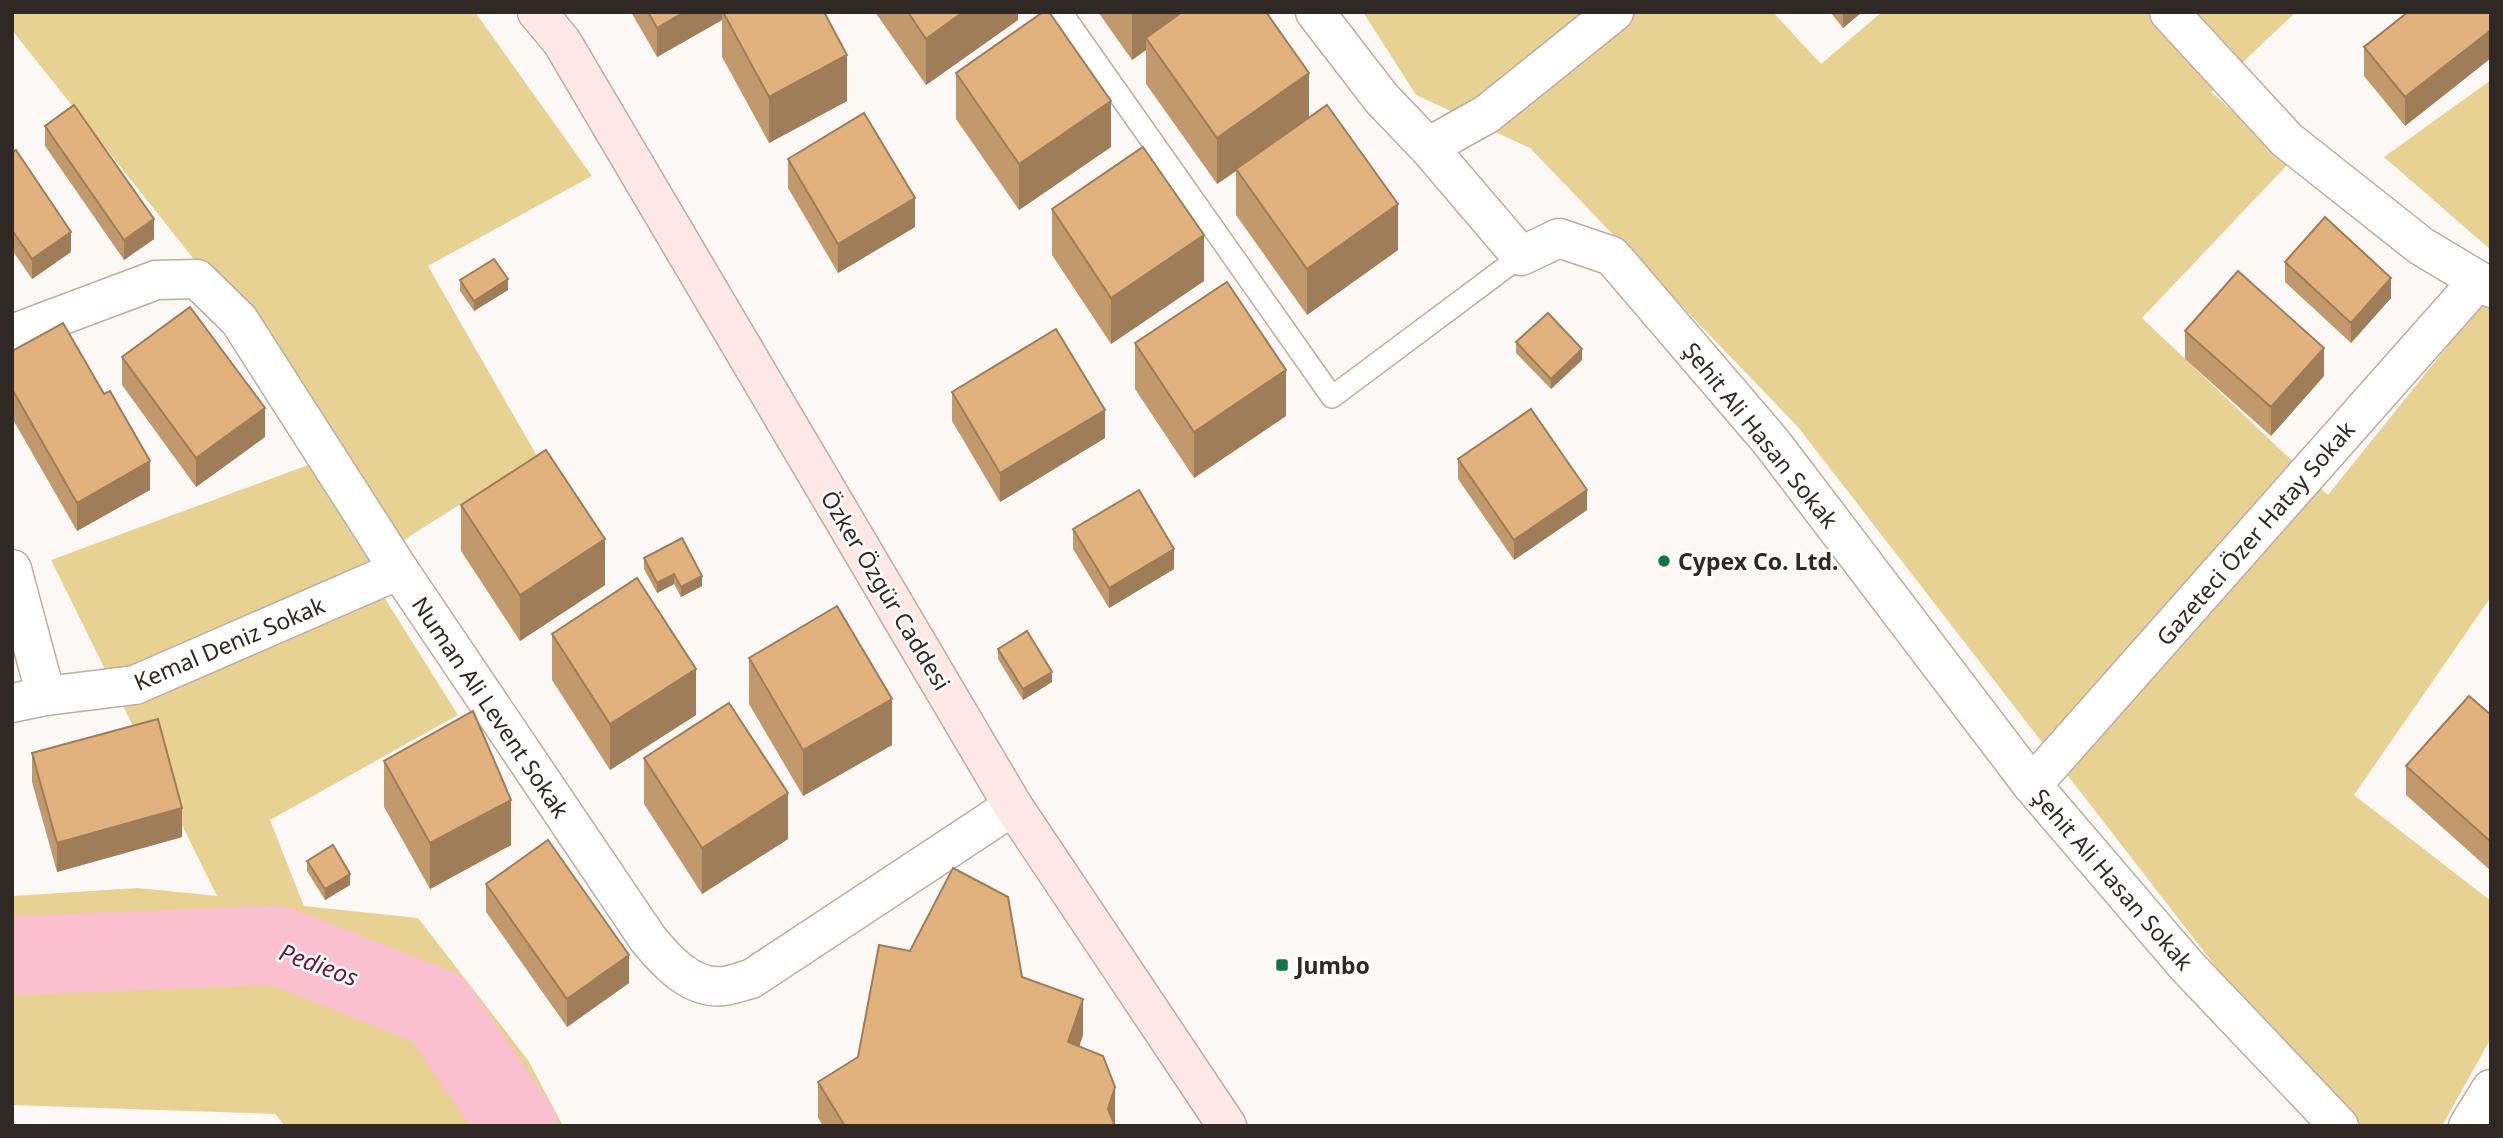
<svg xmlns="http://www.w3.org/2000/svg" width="2503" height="1138" viewBox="0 0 2503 1138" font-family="'Noto Sans',sans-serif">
  <rect width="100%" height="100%" fill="#fcf8f6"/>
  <g fill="#e7d193">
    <path d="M12,12h463l117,164 -164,90 109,190 -173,109 94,150 -188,105 34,86 114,12 110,142 35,66h-278l-10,-12 -263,-9v-209l126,-8 79,8 -166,-336 295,-109 -334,-421z"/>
    <path d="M1363,12h410l48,52 61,-52h414l-85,80 79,70 -148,156 186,177 163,-203v305l-137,198 137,106v137l-49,88h-103l-541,-699 -268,-279 -114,-53z"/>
    <path d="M2491,80v170l-107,-93z"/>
  </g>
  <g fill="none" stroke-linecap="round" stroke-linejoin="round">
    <path stroke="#fbc0cf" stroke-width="79" d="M12,956l265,-11 160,63 81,118"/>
    <g stroke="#c0aba2" stroke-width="24">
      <path id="service" d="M1061,12l271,385 189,-141"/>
    </g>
    <g stroke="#c0aba2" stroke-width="41">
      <g id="minor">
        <path d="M1315,12l67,87 46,48 93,109 38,-18 53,18 160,187 260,342 154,180 153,161"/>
        <path d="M2169,12l118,128 134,106 70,42"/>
        <path d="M1428,147l59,-33 127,-102"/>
        <path d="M12,334l144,-54 41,-1 42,41 160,250 249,369c19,23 44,51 76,47 9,-1 18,-5 27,-7l262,-173"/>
        <path d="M12,569l34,127"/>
        <path d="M12,703l34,-7 89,-11 264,-115"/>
        <path d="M2032,785l446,-504"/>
        <path d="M2468,1126l23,-37"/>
      </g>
    </g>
    <g stroke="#c0aba2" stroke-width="41">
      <path id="secondary" d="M537,12l25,30 451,764 214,320"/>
    </g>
    <use href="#service" stroke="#fff" stroke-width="21"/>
    <use href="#minor" stroke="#fff" stroke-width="38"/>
    <use href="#secondary" stroke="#fde8e6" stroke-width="38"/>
  </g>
  <g fill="#c2996c">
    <path d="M631,12h193l23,89 -78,42 -47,-86v-37l-65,37z"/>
    <path d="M875,12h143v8l-92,65z"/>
    <path d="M1098,12h168l43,105 89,133 -91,65 -71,-100v-44l-19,13 -71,-100v-34l-14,10z"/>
    <path d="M1830,12h32l-19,16z"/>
    <path d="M2491,12v46l-86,68 -41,-50v-29z"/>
    <path d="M956,73l155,74 -92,63 -63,-91z"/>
    <path d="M45,126l109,113 -30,21 -79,-114z"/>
    <path d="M12,153l59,99 -39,27 -20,-29z"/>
    <path d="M788,159l127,68 -77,46 -50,-85z"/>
    <path d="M1052,209l152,72 -93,63 -59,-89z"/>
    <path d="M2285,262l106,36 -40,45 -66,-61z"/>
    <path d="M460,280l48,10 -34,21 -14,-20z"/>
    <path d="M2185,331l139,45 -53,60 -86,-77z"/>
    <path d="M1516,342l66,18 -31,29 -35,-36z"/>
    <path d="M1135,343l151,73 -92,62 -59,-89z"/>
    <path d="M12,351l138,139 -73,41 -65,-113z"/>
    <path d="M122,357l143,80 -69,50 -74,-102z"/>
    <path d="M952,392l153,46 -105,64 -48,-81z"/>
    <path d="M1458,459l129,51 -73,50 -56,-81z"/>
    <path d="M461,505l144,80 -85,56 -59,-90z"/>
    <path d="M1073,529l101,40 -65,39 -36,-59z"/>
    <path d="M644,558l58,28 -21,11 -7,-13 -17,9 -13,-24z"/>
    <path d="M552,634l144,81 -86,55 -58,-90z"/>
    <path d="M998,649l54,33 -29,18 -25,-41z"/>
    <path d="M749,658l143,87 -89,51 -54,-92z"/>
    <path d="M2491,715v156l-85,-76v-29z"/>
    <path d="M32,753l150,84 -125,35 -25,-90z"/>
    <path d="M644,758l144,81 -86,55 -58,-90z"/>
    <path d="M384,761l127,84 -81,44 -46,-82z"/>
    <path d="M307,861l43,24 -25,15 -18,-29z"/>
    <path d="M486,884l143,99 -62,44 -81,-115z"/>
    <path d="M1022,977l61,58 -4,12 36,75v4h-292l-5,-8v-36z"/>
  </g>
  <g fill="#9e7d58">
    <path d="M684,12h38v8l-65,37v-29z"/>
    <path d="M963,12h55v8l-92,65v-46z"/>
    <path d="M1134,12h66l-54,26v12l-14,10v-46z"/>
    <path d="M1843,12h19l-19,16z"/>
    <path d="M2491,30v28l-86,68v-29z"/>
    <path d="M847,55v46l-78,42v-46z"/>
    <path d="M1309,73v46l-73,50v2l-19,13v-46z"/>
    <path d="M1111,101v46l-92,63v-46z"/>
    <path d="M915,198v29l-77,46v-29z"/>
    <path d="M1398,204v46l-91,65v-46z"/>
    <path d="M154,219v20l-30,21v-20z"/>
    <path d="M71,232v20l-39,27v-20z"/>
    <path d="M1204,235v46l-93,63v-46z"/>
    <path d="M2391,278v20l-40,45v-20z"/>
    <path d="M508,279v11l-34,21v-10z"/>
    <path d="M2324,348v28l-53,60v-29z"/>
    <path d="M1582,349v11l-31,29v-10z"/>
    <path d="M1286,370v46l-92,62v-46z"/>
    <path d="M265,408v29l-69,50v-29z"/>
    <path d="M1105,410v28l-105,64v-29z"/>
    <path d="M150,461v29l-73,41v-28z"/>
    <path d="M1587,490v20l-73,50v-20z"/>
    <path d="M605,539v46l-85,56v-46z"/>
    <path d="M1174,549v20l-65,39v-20z"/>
    <path d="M674,574v10l-17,9v-10z"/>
    <path d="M702,576v10l-21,11v-10z"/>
    <path d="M696,669v46l-86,55v-46z"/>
    <path d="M1052,672v10l-29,18v-11z"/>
    <path d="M892,699v46l-89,51v-46z"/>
    <path d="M788,793v46l-86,55v-46z"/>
    <path d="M511,800v45l-81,44v-46z"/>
    <path d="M182,808v29l-125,35v-29z"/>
    <path d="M350,874v11l-25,15v-11z"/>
    <path d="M629,955v28l-62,44v-28z"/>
    <path d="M1083,999v36l-15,43v-36z"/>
    <path d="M1115,1087v35l-1,4 -6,-17z"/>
  </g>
  <g fill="#e2b27e" stroke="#9e7d58" stroke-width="2">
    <path d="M648,12h36l-27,16z"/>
    <path d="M723,12h101l23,43 -78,42z"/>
    <path d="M908,12h55l-37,27z"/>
    <path d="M1043,12h6l62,89 -92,63 -63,-91z"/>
    <path d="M1182,12h84l43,61 -92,65 -71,-100z"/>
    <path d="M2408,12h83v18l-86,67 -41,-50z"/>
    <path d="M74,105l80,114 -30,21 -79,-114z"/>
    <path d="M1327,105l71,99 -91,65 -71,-100z"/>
    <path d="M864,113l51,85 -77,46 -50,-85z"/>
    <path d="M1143,147l61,88 -93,63 -59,-89z"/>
    <path d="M16,150l55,82 -39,27 -20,-29v-77z"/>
    <path d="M2325,217l66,61 -40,45 -66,-61z"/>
    <path d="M494,259l14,20 -34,22 -14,-21z"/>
    <path d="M2238,271l86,77 -53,59 -86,-76z"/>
    <path d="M1227,282l59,88 -92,62 -59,-89z"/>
    <path d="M190,307l75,101 -69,50 -74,-101z"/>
    <path d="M1548,313l34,36 -31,30 -35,-37z"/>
    <path d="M63,323l41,71 6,-3 40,70 -73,42 -65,-114v-38z"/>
    <path d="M1056,329l49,81 -105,63 -48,-81z"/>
    <path d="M1531,409l56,81 -73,50 -56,-81z"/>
    <path d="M546,450l59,89 -85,56 -59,-90z"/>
    <path d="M1139,490l35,59 -65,39 -36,-59z"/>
    <path d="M682,538l20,38 -21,11 -7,-13 -17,9 -13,-25z"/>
    <path d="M637,578l59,91 -86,55 -58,-90z"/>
    <path d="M837,606l55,93 -89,51 -54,-92z"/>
    <path d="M1027,631l25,41 -29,17 -25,-40z"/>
    <path d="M2469,696l22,19v127l-85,-76z"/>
    <path d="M729,703l59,90 -86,55 -58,-90z"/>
    <path d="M473,711l38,89 -81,43 -46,-82z"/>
    <path d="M158,719l24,89 -125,35 -25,-90z"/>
    <path d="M548,840l81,115 -62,44 -81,-115z"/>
    <path d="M333,845l17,29 -25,15 -18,-28z"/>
    <path d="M953,868l55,29 14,80 61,22 -15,43 35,14 12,31 -7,22 7,17h-270l-27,-44 40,-25 21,-112 31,6z"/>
  </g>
  <g fill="#157247" stroke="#fff" stroke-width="2.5">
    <circle cx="1664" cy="561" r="7"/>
    <rect x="1275" y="958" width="14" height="14" rx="3.5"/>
  </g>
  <g text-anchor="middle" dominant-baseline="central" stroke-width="5" stroke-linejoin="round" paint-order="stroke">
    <g font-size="23" fill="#2f2824" stroke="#fff">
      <text transform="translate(1761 435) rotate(51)">Şehit Ali Hasan Sokak</text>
      <text transform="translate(2255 533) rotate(-49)">Gazeteci Özer Hatay Sokak</text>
      <text transform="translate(886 590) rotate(59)">Özker Özgür Caddesi</text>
      <text transform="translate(229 643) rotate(-23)">Kemal Deniz Sokak</text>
      <text transform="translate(491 707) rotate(56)">Numan Ali Levent Sokak</text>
      <text transform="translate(2113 879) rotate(49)">Şehit Ali Hasan Sokak</text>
    </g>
    <g font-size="23" font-weight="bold" fill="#2f2824" stroke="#fff" text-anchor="start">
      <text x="1678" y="561">Cypex Co. Ltd.</text>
      <text x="1296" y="965">Jumbo</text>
    </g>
    <g font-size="24" font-style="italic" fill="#691737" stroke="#fff">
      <text transform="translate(319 964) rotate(20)">Pedieos</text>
    </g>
  </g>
  <rect width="2503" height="1138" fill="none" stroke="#2f2824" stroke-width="28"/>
</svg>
